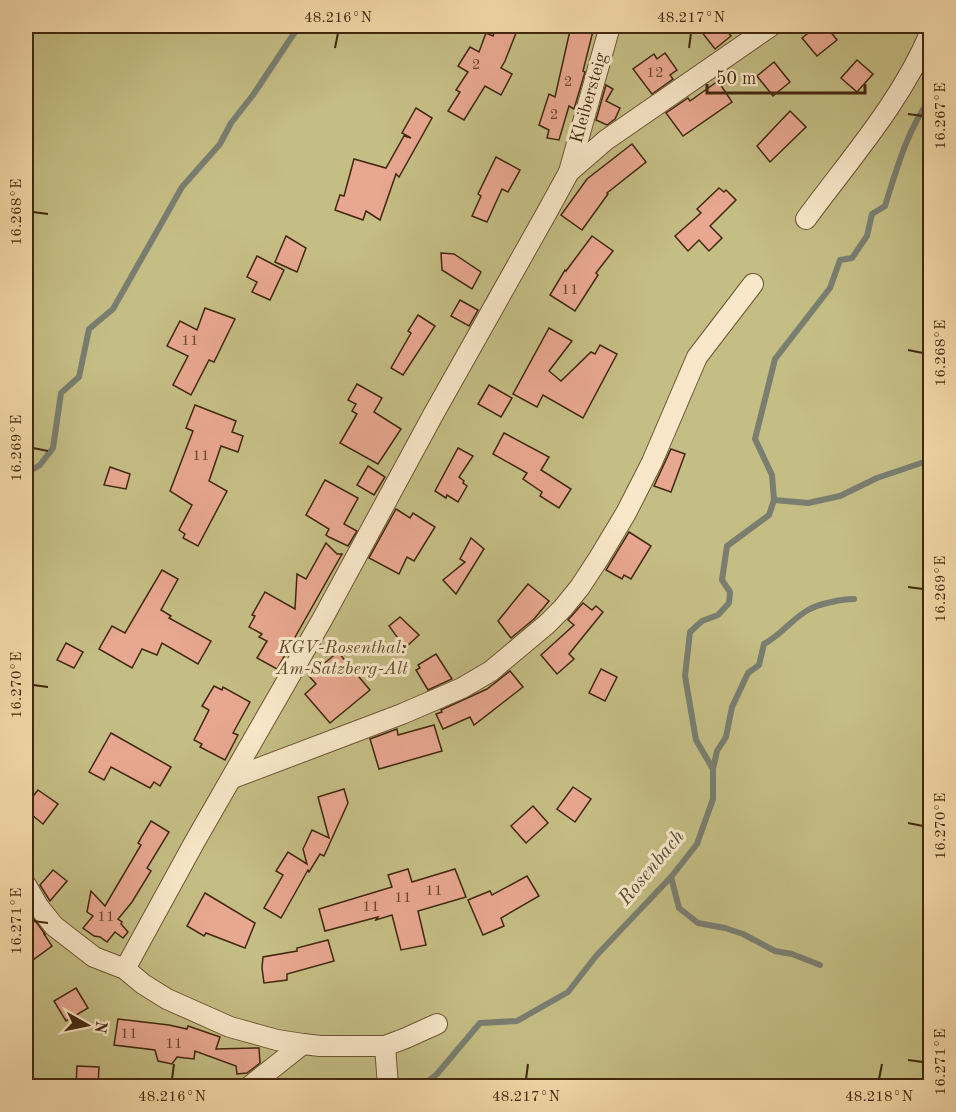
<svg xmlns="http://www.w3.org/2000/svg" width="956" height="1112" viewBox="0 0 956 1112" font-family="'Old Standard TT',serif">
  <rect width="100%" height="100%" fill="#f5daaa"/>
  <filter id="stains"><feTurbulence type="fractalNoise" baseFrequency=".00333" numOctaves="4"/><feColorMatrix values="0 0 0 0 .2 0 0 0 0 .09 0 0 0 0 .02 0 0 0 .5 -.17"/></filter>
  <radialGradient id="worn" r=".72"><stop offset=".6" stop-color="#630" stop-opacity="0"/><stop offset="1" stop-color="#630" stop-opacity=".3"/></radialGradient>
  <rect fill="#c4bd84" stroke="#827248" stroke-width="1.5" x="26" y="26" width="904" height="1060"/>
  <g fill="none" stroke-linecap="round" stroke-linejoin="round">
    <g stroke="#797e70" stroke-width="6">
      <path d="M26,473l14,-8 13,-17 8,-55 18,-16 10,-48 24,-20 69,-122 38,-43 11,-21 22,-28 46,-69"/>
      <path d="M774,500l34,3 32,-7 37,-18 53,-18"/>
      <path d="M713,769l4,-18 9,-14 6,-30 16,-34 11,-8 5,-21c17,-9 28,-25 44,-34 10,-6 34,-11 46,-11"/>
      <path d="M671,877l8,31 19,15 27,5 18,6 32,17 17,3 28,11"/>
      <path d="M422,1086l15,-12 43,-51 37,-2 51,-29 28,-36 75,-79 26,-33 16,-45v-30l-17,-29 -11,-64 5,-44 12,-11 16,-6 11,-12 1,-11 -8,-12 5,-34 42,-31 5,-15 -2,-25 -17,-36 20,-80 55,-71 10,-28 12,-2 15,-22 5,-22 13,-8c12,-38 22,-75 45,-107"/>
    </g>
  </g>
  <g fill="#e8a790" stroke="#41270d" stroke-width="1.5">
    <path d="M497,26l19,7 -11,28 -4,7 11,6 -11,21 -16,-9 -21,34 -16,-9 12,-19 -4,-2 12,-18 -10,-6 12,-19 9,5 7,-19 7,3z"/>
    <path d="M571,26h9l13,5 -10,40 2,1 -11,37 -5,-3 -10,34 -12,-2 2,-8 -10,-5 10,-31 6,3z"/>
    <path d="M697,26h26l8,10 -16,13z"/>
    <path d="M817,26h9l11,14 -20,16 -15,-18z"/>
    <path d="M665,53l12,17 -7,5 3,4 -21,15 -19,-25 21,-15 3,5z"/>
    <path d="M857,60l16,14 -16,18 -16,-14z"/>
    <path d="M774,62l16,20 -17,14 -16,-20z"/>
    <path d="M718,81l14,21 -49,34 -17,-23 22,-15 2,3z"/>
    <path d="M606,85l7,4 -7,12 14,7 -5,11 -8,6 -11,-5z"/>
    <path d="M416,108l16,10 -33,59 -3,-3 -16,46 -14,-9 -3,9 -28,-10 5,-15 4,1 10,-37 32,9 18,-32 7,2 -9,-5z"/>
    <path d="M790,111l16,16 -36,35 -13,-16z"/>
    <path d="M632,144l14,18 -39,31 1,1 -26,36 -21,-15 26,-36z"/>
    <path d="M496,157l24,13 -12,22 -6,-3 -15,33 -15,-6 9,-20 -3,-2z"/>
    <path d="M719,188l5,4 2,-2 10,10 -26,26 12,12 -13,13 -10,-11 -11,11 -13,-15 26,-23 -4,-4z"/>
    <path d="M286,236l20,12 -9,24 -22,-10z"/>
    <path d="M592,236l21,15 -17,22 2,2 -23,36 -25,-16 15,-25 1,1z"/>
    <path d="M441,253l13,1 27,18 -9,17 -30,-19z"/>
    <path d="M257,256l27,14 -14,30 -18,-8 5,-10 -10,-5z"/>
    <path d="M460,300l18,10 -9,16 -18,-10z"/>
    <path d="M205,308l30,11 -21,43 -5,-2 -18,35 -18,-10 15,-29 -21,-10 13,-25 17,9z"/>
    <path d="M418,315l17,11 -32,49 -12,-7 20,-35 -3,-2z"/>
    <path d="M549,328l23,13 -23,30 12,10 30,-29 4,2 5,-9 17,9 -34,64 -40,-23 -6,12 -24,-13z"/>
    <path d="M357,384l25,14 -8,14 27,17 -23,35 -38,-21 17,-29 -5,-3 4,-7 -8,-4z"/>
    <path d="M489,385l23,13 -11,19 -23,-13z"/>
    <path d="M195,405l41,16 -4,11 11,4 -5,16 -17,-6 -12,35 18,10 -29,55 -15,-8 2,-4 -6,-4 13,-25 -22,-14 23,-60 -7,-3z"/>
    <path d="M504,433l45,24 -8,13 30,19 -12,19 -19,-12 2,-4 -19,-13 4,-6 -34,-19z"/>
    <path d="M458,448l15,8 -14,21 5,4 -1,2 4,3 -9,16 -11,-7 -1,3 -11,-7z"/>
    <path d="M671,449l14,5 -14,38 -17,-6z"/>
    <path d="M368,466l17,11 -11,18 -17,-10z"/>
    <path d="M110,467l20,7 -4,15 -22,-4z"/>
    <path d="M325,480l33,18 -14,26 13,7 -9,15 -19,-9 -3,-2 3,-6 -23,-14z"/>
    <path d="M396,509l14,9 3,-5 22,14 -21,34 -7,-4 -8,17 -30,-16z"/>
    <path d="M629,532l22,14 -20,33 -7,-4 -2,4 -16,-9z"/>
    <path d="M471,538l13,11 -28,45 -13,-14 22,-18 -5,-3z"/>
    <path d="M326,543l11,11h5l-65,115 -20,-11 10,-17 -8,-4 3,-3 -13,-7 6,-11 -3,-1 13,-23 30,17 2,-35 9,5z"/>
    <path d="M162,570l16,9 -17,31 10,6 -2,2 42,23 -13,23 -36,-21 -5,12 -15,-6 -10,19 -33,-19 13,-23 13,7z"/>
    <path d="M528,584l21,17 -15,18 -23,19 -13,-17z"/>
    <path d="M583,603l9,7 4,-4 7,6 -34,42 5,5 -17,15 -16,-19 33,-30 -6,-5z"/>
    <path d="M400,617l19,18 -14,13 -16,-22z"/>
    <path d="M66,643l17,9 -9,16 -17,-8z"/>
    <path d="M338,652l32,38 -40,33 -25,-29 11,-10 -7,-8z"/>
    <path d="M436,654l16,25 -24,11 -12,-20 4,-2 -2,-3z"/>
    <path d="M601,669l16,8 -12,24 -16,-8z"/>
    <path d="M510,671l13,16 -49,38 -4,-8 -27,12 -7,-15 6,-2 -1,-2 46,-21z"/>
    <path d="M214,686l8,4 1,-3 27,15 -17,31 5,2 -13,25 -25,-13 2,-3 -8,-4 15,-30 -7,-4z"/>
    <path d="M434,725l8,26 -63,18 -9,-30 27,-10 1,6z"/>
    <path d="M111,733l60,34 -11,19 -6,-4 -4,6 -39,-21 -7,13 -15,-8z"/>
    <path d="M573,787l18,12 -16,23 -18,-13z"/>
    <path d="M344,789l4,14 -24,53 -4,-2 -11,18 -1,-2 -27,48 -17,-10 19,-33 -7,-4 12,-19 19,12 -4,-15 9,-19 17,8 -11,-41z"/>
    <path d="M38,790l20,14 -15,20 -17,-14v-5z"/>
    <path d="M533,806l15,17 -22,20 -15,-17z"/>
    <path d="M151,821l18,11 -22,36 4,3 -19,31 -14,17 4,3 -1,2 7,8 -5,6 -8,-6 -8,10 -7,-5 -6,-1 -11,-8 10,-12 -6,-4 4,-21 14,15 36,-61 -3,-2z"/>
    <path d="M408,869l4,13 43,-13 11,28 -48,14 8,34 -25,5 -9,-35 -16,5 2,-3 -53,14 -6,-22 73,-22 -4,-12z"/>
    <path d="M53,870l14,11 -17,20 -10,-16z"/>
    <path d="M527,876l12,20 -38,22 3,8 -21,9 -15,-35 22,-9 2,4z"/>
    <path d="M205,893l50,30 -10,25 -39,-15 -2,3 -17,-10z"/>
    <path d="M26,908l19,26h-1l8,12 -26,19z"/>
    <path d="M328,940l6,21 -47,13v6l-23,3 -2,-15 1,-11 34,-6v-3z"/>
    <path d="M76,988l12,20 -22,13 -12,-20z"/>
    <path d="M118,1019l51,6 18,4 1,-3 32,11 -4,12 43,-1 1,15 -13,10 -10,1 -1,-8 -41,-15 -1,8 -17,-2 -5,7 -14,-3 -3,-11 -41,-5z"/>
    <path d="M77,1066l22,1 -1,19h-22z"/>
  </g>
  <g fill="none" stroke-linecap="round" stroke-linejoin="round">
    <g stroke="#6e5434" stroke-width="22">
      <g id="minor">
        <path d="M569,172l41,-146"/>
        <path d="M806,219c44,-60 95,-117 124,-186"/>
        <path d="M233,778l169,-64 60,-26 29,-17 56,-47 16,-16 17,-21 19,-29 27,-45 26,-51 45,-105 56,-73"/>
        <path d="M26,885l12,21 16,20 40,31 31,12 18,15 24,15 63,28 47,13 26,4 17,2h65l21,-8 31,-14"/>
        <path d="M125,969l69,-126 129,-225 110,-203 113,-201 23,-42 37,-32 165,-114"/>
        <path d="M385,1046l3,40"/>
        <path d="M250,1086l53,-42"/>
      </g>
    </g>
    <use href="#minor" stroke="#f8e7c8" stroke-width="20"/>
  </g>
  <path fill="none" stroke="#41270d" stroke-width="2" d="M335,48l3,-15M689,48l2,-15M908,114l15,2M33,212l15,2M908,350l15,3M33,448l15,3M908,587l15,2M33,685l15,2M908,823l15,3M33,921l15,2M908,1060l15,2M172,1079l2,-15M526,1079l2,-15M879,1079l3,-15"/>
  <g text-anchor="middle" dominant-baseline="central" stroke-width="6" stroke-linejoin="round" paint-order="stroke">
    <g font-size="15" fill="#6b472e">
      <text x="476" y="65">2</text>
      <text x="655" y="73">12</text>
      <text x="568" y="82">2</text>
      <text x="554" y="115">2</text>
      <text x="570" y="290">11</text>
      <text x="190" y="341">11</text>
      <text x="201" y="456">11</text>
      <text x="434" y="891">11</text>
      <text x="403" y="898">11</text>
      <text x="371" y="907">11</text>
      <text x="106" y="917">11</text>
      <text x="129" y="1034">11</text>
      <text x="174" y="1044">11</text>
    </g>
    <g font-size="18" fill="#41270d" stroke="#f8e7c8">
      <text transform="translate(589 98) rotate(-74)">Kleibersteig</text>
    </g>
    <g font-size="18" font-style="italic" fill="#624c2b" stroke="#f8e7c8">
      <text x="342" y="648">KGV-Rosenthal:<tspan x="342" dy="21">Am-Satzberg-Alt</tspan></text>
    </g>
    <g font-size="20" font-style="italic" fill="#584b36" stroke="#f8e7c8">
      <text transform="translate(652 868) rotate(-50)">Rosenbach</text>
    </g>
  </g>
  <rect width="956" height="1112" fill="none" stroke="#f5daaa" stroke-width="66"/>
  <g transform="translate(87 1025) rotate(99)" stroke="#f8e7c8" stroke-width="4.5" paint-order="stroke">
  <path d="M0-4.5L10 22L0 15L-10 22Z" fill="#41270d"/>
  <text y="-9" font-size="16" font-weight="bold" text-anchor="middle" fill="#41270d">N</text>
  </g>
  <path d="M707 84v9h158v-9" fill="none" stroke="#41270d" stroke-width="3"/>
  <text x="716" y="84" font-size="18" fill="#41270d" stroke="#f8e7c8" stroke-width="4.5" paint-order="stroke">50 m</text>
  <rect x="33" y="33" width="890" height="1046" fill="none" stroke="#41270d" stroke-width="2"/>
  <g font-size="15" text-anchor="middle" fill="#41270d">
    <text x="338" y="22">48.216°N</text>
    <text x="691" y="22">48.217°N</text>
    <text transform="translate(940 116) rotate(-90)" y="5">16.267°E</text>
    <text transform="translate(16 212) rotate(-90)" y="5">16.268°E</text>
    <text transform="translate(940 353) rotate(-90)" y="5">16.268°E</text>
    <text transform="translate(16 448) rotate(-90)" y="5">16.269°E</text>
    <text transform="translate(940 589) rotate(-90)" y="5">16.269°E</text>
    <text transform="translate(16 685) rotate(-90)" y="5">16.270°E</text>
    <text transform="translate(940 826) rotate(-90)" y="5">16.270°E</text>
    <text transform="translate(16 921) rotate(-90)" y="5">16.271°E</text>
    <text transform="translate(940 1062) rotate(-90)" y="5">16.271°E</text>
    <text x="172" y="1101">48.216°N</text>
    <text x="526" y="1101">48.217°N</text>
    <text x="879" y="1101">48.218°N</text>
  </g>
  <rect width="100%" height="100%" filter="url(#stains)"/>
  <rect width="100%" height="100%" fill="url(#worn)"/>
</svg>
